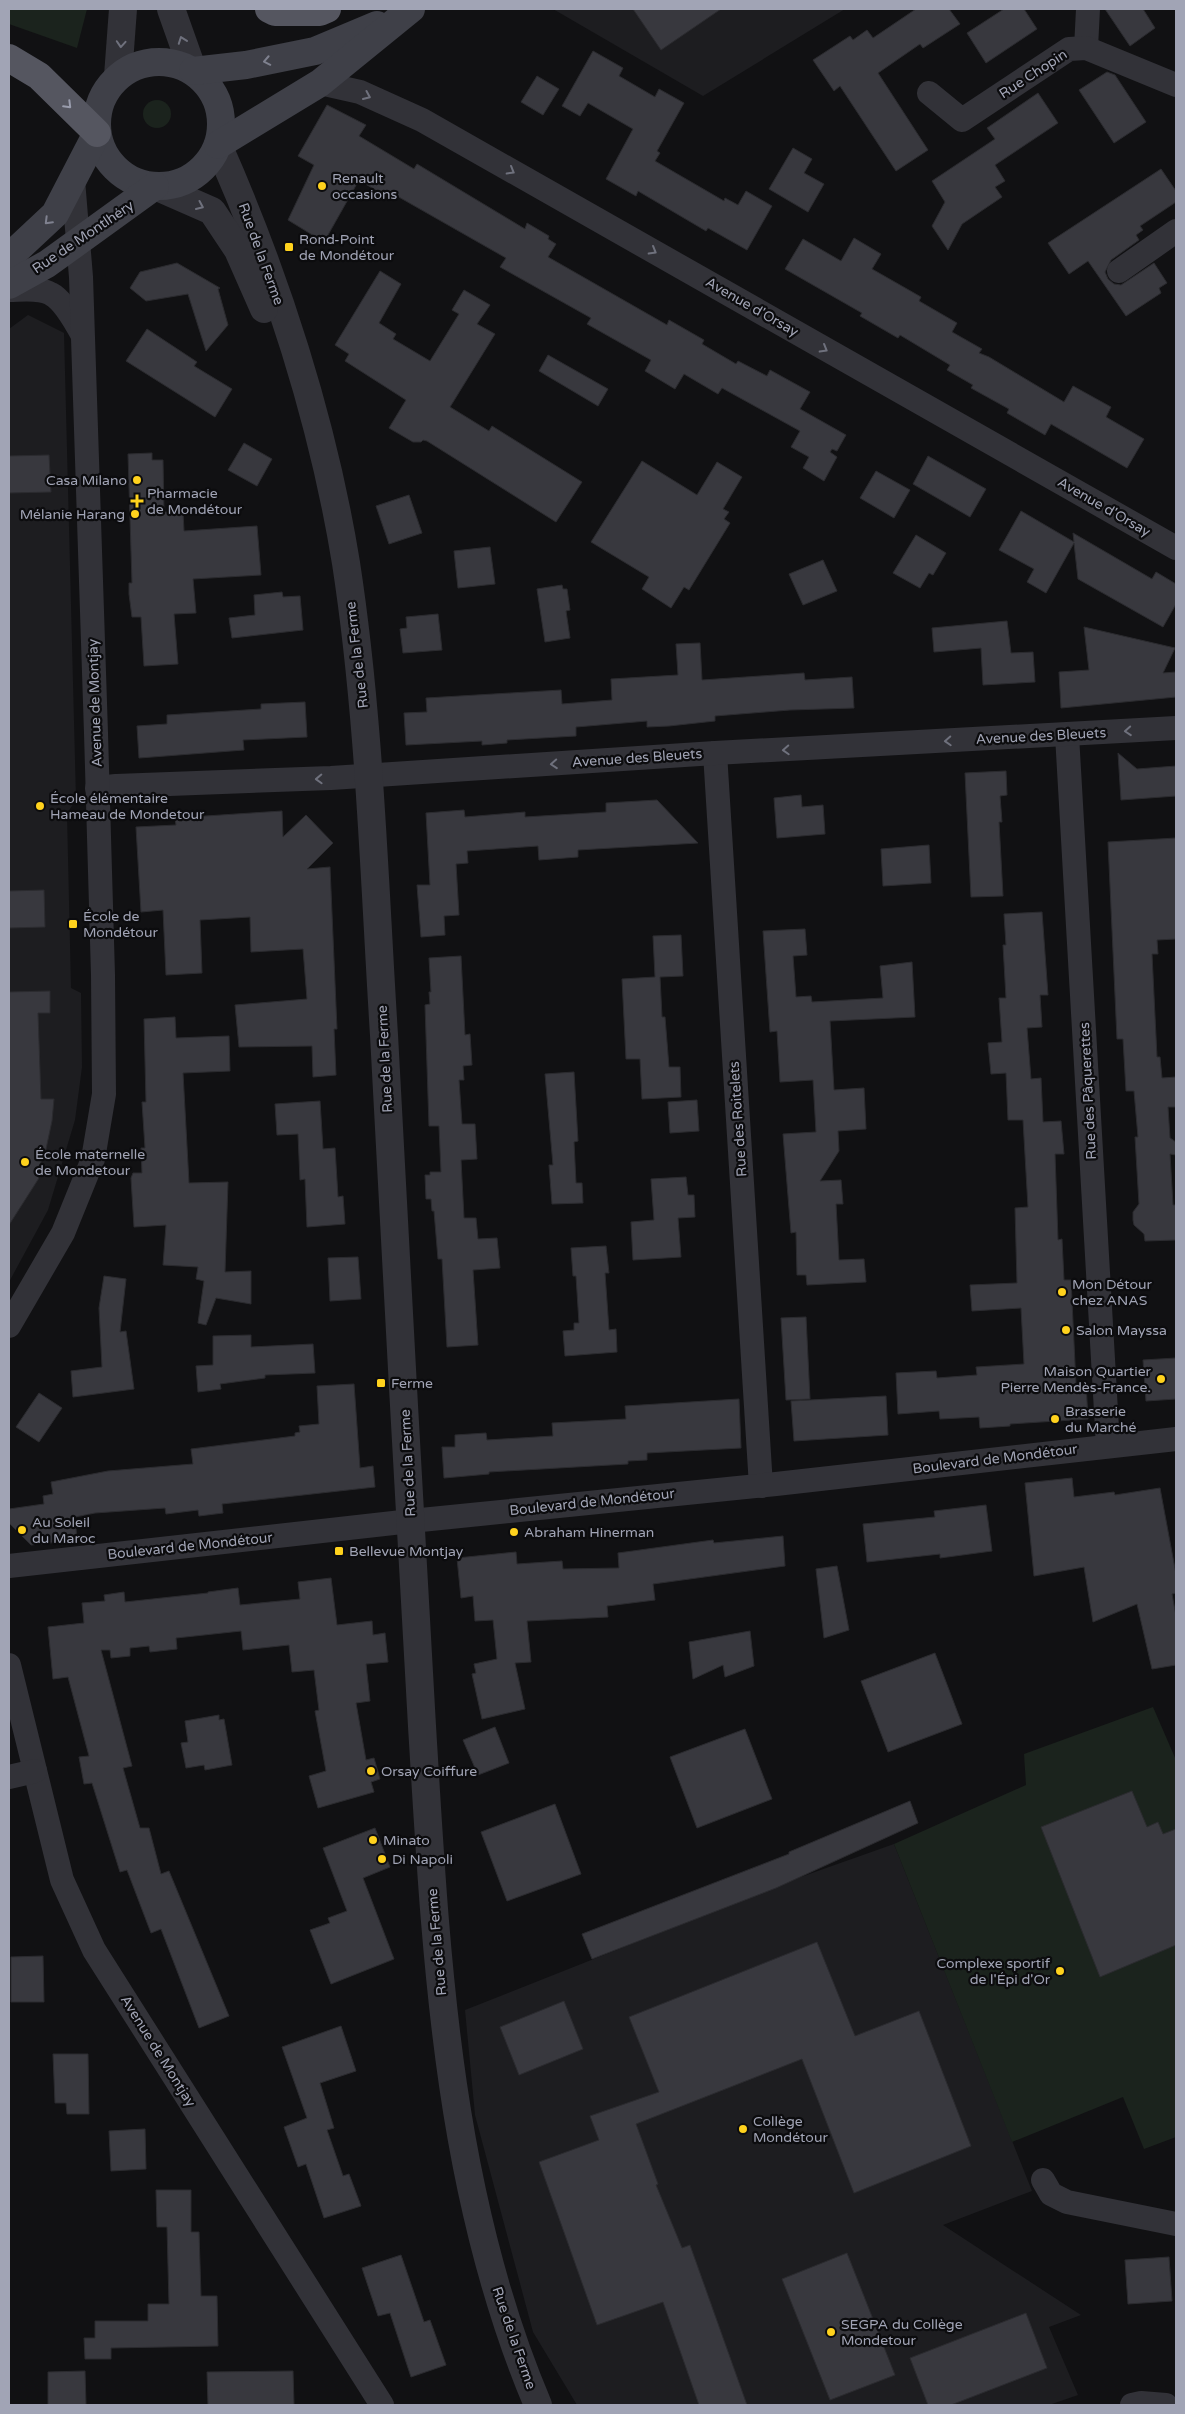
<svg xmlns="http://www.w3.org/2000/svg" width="1185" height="2414" viewBox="0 0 1185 2414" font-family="'Varela Round',sans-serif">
  <rect width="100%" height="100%" fill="#111113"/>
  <g fill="#1d1d20">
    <path d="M553,9h292l-142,87z"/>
    <path d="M28,315l36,18 12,466 -9,15 4,174 10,5 1,74 -7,53 -27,90 -39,72v-953z"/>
    <path d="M894,1844l138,347 -89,34 138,90 -32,12 29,68 -29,10h-472l-44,-73 -58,-217 -10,-105 333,-132z"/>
  </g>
  <g fill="#1b231d">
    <path d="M9,9h78l-10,39 -68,-24z"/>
    <circle cx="157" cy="114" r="14"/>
    <path d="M1153,1707l23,53v377l-32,12 -21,-52 -111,45 -118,-298 132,-59 -2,-31z"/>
  </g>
  <g fill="#38383e" stroke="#2b2b2f">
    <path d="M633,9h88l-60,41z"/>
    <path d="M916,9h33l11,15 -37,24 -3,-4 -42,29 50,77 -32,21 -56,-85 -6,5 -21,-31 37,-24 3,4 14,-10 6,8z"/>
    <path d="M1004,9h20l13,20 -51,34 -19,-30z"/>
    <path d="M1105,9h38l12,19 -25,18z"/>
    <path d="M593,51l30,17 -4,8 36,21 4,-8 25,14 -27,48 3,2 -5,8 69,40 1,-3 13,7 8,-14 26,15 -25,44 -39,-22 -2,3 -68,-40 -2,5 -30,-17 27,-50 -45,-26 -8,13 -18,-10z"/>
    <path d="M1107,72l8,3 31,47 -32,21 -35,-53z"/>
    <path d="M537,76l22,13 -16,26 -22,-13z"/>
    <path d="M1038,93l20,30 -63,42 10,16 -10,6 7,10 -40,27 -14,26 -16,-24 13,-24 -13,-21 63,-42 -8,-11z"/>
    <path d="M327,105l39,20 -7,11 55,33 3,-5 108,65 2,-6 22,13 -1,3 8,5 -8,13 119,68 2,-5 35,20 -2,4 34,20 2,-3 29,15 3,-6 40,22 -10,17 46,26 -9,16 -5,-2 -2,3 7,5 -13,24 -21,-13 6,-11 -18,-10 9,-16 -78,-43 -4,6 -34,-20 -9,15 -30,-18 6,-11 -64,-36 4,-6 -91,-51 6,-9 -116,-66 -3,5 -28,-17 -35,62 -36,-22 26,-55 -16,-9z"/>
    <path d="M793,148l19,11 -8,14 20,11 -16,28 -39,-23z"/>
    <path d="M1161,169l15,22v11l-36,24 3,4 -7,5 3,5 -28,20 -6,12 3,7 6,5 7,1 33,-22 13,20 -8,5 2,5 -35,23 -38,-55 -19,13 -21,-31z"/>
    <path d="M854,238l27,16 -9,15 49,28 -2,4 38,22 -5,9 30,17 -3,4 10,4 75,45 9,-16 38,21 -5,10 38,22 -17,29 -76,-44 -6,11 -38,-22 2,-4 -38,-21 2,-3 -26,-15 3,-5 -50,-30 -2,3 -38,-22 2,-3 -77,-44 18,-30 38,22z"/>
    <path d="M177,263l43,25 -2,1 10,36 -22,26 -18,-57 -42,7 -16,-13 10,-16z"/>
    <path d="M380,271l21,13 -22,39 17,11 -3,5 37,22 29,-47 -7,-4 12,-20 26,15 -13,19 18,10 -45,73 39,24 3,-5 90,56 -26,40 -129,-81 -4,-1 -2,2h-8l-24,-14 17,-28 -61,-39 4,-7 -14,-9z"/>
    <path d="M147,329l50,33 -3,4 38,23 -17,28 -89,-56z"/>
    <path d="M548,355l60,34 -10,17 -59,-35z"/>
    <path d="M244,443l28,16 -15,27 -29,-16z"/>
    <path d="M152,453v7h11l1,52h19l1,19 73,-5 4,49 -68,4 3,34 -22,1 4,50 -34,2 -3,-49h-9l-3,-23v-11h3l-4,-129z"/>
    <path d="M49,455l2,37 -42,1v-37z"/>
    <path d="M928,456l58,33 -16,28 -57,-33z"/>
    <path d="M642,461l55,34 20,-33 25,15 -19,32 6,3 -5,7 6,4 -41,67 -5,-3 -13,21 -29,-19 7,-12 -58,-35z"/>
    <path d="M876,471l34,19 -16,28 -34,-20z"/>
    <path d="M409,495l13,38 -33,11 -13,-38z"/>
    <path d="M1021,511l53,31 -1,-9 79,46 4,-7 20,12v20l-13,23 -85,-48 -4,-36 -28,50 -19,-11 7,-13 -35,-19z"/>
    <path d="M916,535l30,18 -13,22 -4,-2 -9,15 -27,-15z"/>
    <path d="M490,547l5,37 -37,4 -4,-37z"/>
    <path d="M823,560l14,31 -34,14 -14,-31z"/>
    <path d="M562,585l1,4h4l3,21 -4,1 4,27 -25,4 -8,-53z"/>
    <path d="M282,592l1,5 17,-1 3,34 -71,8 -3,-20 26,-3 -1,-20z"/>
    <path d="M438,614l4,36 -39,3 -3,-24 7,-1 -1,-11z"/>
    <path d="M1007,621l4,32 22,-1 2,30 -52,3 -2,-37 -47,4 -2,-24z"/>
    <path d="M1084,627l91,21 -12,25 13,-1v25l-115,11 -2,-36 30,-2z"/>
    <path d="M700,643l2,37 102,-7 1,7 47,-3 2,31 -64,2 -75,6v5l-46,5 -22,1v-6l-71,6v9l-69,4v3l-25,2v-4l-76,4 -2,-32 23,-1 -1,-14 135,-8 1,14 50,-4 -1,-21 67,-4 -2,-31z"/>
    <path d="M305,702l2,35 -64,3 1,10 -105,8 -2,-32 30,-2v-9l94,-6v-5z"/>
    <path d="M1118,753l19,16 39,-3v30l-55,4z"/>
    <path d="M1006,771l1,24 -7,1 2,26h-3l4,74 -32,1 -6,-124z"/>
    <path d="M801,795l1,12 21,-2 2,29 -48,4 -3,-40z"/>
    <path d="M657,800l41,43 -120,7v7l-39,3 -1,-14 -71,5 1,12 -12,1 3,51 -15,1 1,19 -24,2 -4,-52h13l-4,-72 38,-3 1,7 60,-5v5l81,-5v-9z"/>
    <path d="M282,811l1,26 23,-22 27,28 -26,26 23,-2 7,162h-3l2,46 -23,2 -1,-31 -73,1 -4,-42 72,-6 -4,-50 -52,3 -1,-35 -50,3 2,53 -36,2 -3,-65 -22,2 -5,-85 40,-2 -1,-7z"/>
    <path d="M1176,838v101l-19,1 1,14h-6l5,103h3l2,21 14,-1v30h-8l2,31 6,4v13l-6,-1 3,51h3v35l-31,1 -1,-7 -10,-9 -1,-5v-8l6,-8 -4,-67h3l-4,-46h-8l-3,-52h-6l-9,-197z"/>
    <path d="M929,845l2,38 -48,3 -2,-37z"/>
    <path d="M44,890l1,37 -36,1v-37z"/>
    <path d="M1042,912l6,83h-8l2,32 -15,1 4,51 10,-1 2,44 18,-1 3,33h-9l3,86 4,-1 2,41h7l5,105 10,-1 2,35 -78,5v2l-30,2 -1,-11 -39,2 -1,-8 -41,3 -2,-41 40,-2 1,7 40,-3 -1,-8 48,-3 -3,-56 -49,3 -2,-26 47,-2 -2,-75 13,-1 -5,-87h-15l-2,-47 -15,1 -3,-31 14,-1 -3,-44h7l-3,-53h3l-2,-31z"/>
    <path d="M805,929l2,26 -14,1 3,41 15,-1 1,6 71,-4 -3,-32 32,-4 3,55 -85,4 4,69 30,-2 2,41 -28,2 1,20 -19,30 21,-1 2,24h-7l3,56 25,-1 2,23 -59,3 -1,-10h-9l-1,-43 -5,1 -8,-99 33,-2 -3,-52 -33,2 -3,-51 -7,1 -7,-101z"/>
    <path d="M681,935l2,41 -23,1 2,40h3l4,50h11l1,30 -39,2 -2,-40h-14l-4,-80 33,-2 -2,-41z"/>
    <path d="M461,956l4,79 5,-1 2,31 -9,1 1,14h-5l3,44h13l2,35 -16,1 3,58h12l2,21 19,-1 3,30 -27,2 5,75 -31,2 -5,-88h-4l-4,-48h-2l-1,-12h-5l-1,-24h5v-3h11l-2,-46h-10l-4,-121 5,-1 -1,-12h2l-2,-34z"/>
    <path d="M50,991v22h-12l3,86h13l-2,22 -6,28 -10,26 3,3 -30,47v-233z"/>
    <path d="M175,1017l1,21 53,-2 1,35 -47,2 6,110 39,-1 -3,90 26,-1v33l-35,-6 -10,27 -8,-2 6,-42 -8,-2 2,-12 -35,-2 3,-40 -32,2 -3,-49 2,-5h9l-1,-25h4l-3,-46h4l-2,-83z"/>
    <path d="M574,1072l4,69 -4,1 2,41h6l1,20 -31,1 -3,-39h4l-8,-91z"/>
    <path d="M697,1100l2,31 -29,2 -2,-31z"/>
    <path d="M320,1101l3,48 12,-1 3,49 5,-1 2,28 -38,3 -2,-48 -5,1 -2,-46 -21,1 -2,-31z"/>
    <path d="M686,1177l2,18h6l1,22 -17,1 3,39 -48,3 -2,-38 23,-2 -3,-41z"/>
    <path d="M606,1246l3,27h-4l4,57 7,-1 1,23 -52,4 -2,-25 11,-1v-7h5l-3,-47h-3l-2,-28z"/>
    <path d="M358,1257l3,42 -31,2 -2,-43z"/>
    <path d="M104,1276l22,3 -6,53 6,-1 8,58 -61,8 -2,-26 31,-4 -3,-59z"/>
    <path d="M806,1317l4,82 -24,1 -5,-82z"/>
    <path d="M251,1335v12l62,-3 2,29 -50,2v3l-45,6 1,5 -23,3 -2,-26 17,-1v-29z"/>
    <path d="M1176,1358v41l-30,2 -3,-41z"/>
    <path d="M354,1384l6,84 13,-2 2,21 -153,17 1,9 -24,3 -1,-6 -32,4 -1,-6 -70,5 -20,4 2,23 -46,5 -22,-22v-14l35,-5 -1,-8 10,-2 -2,-12 57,-11 85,-7 -2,-15 104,-13v-3l5,-1 -1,-6 20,-2 -2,-38z"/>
    <path d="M39,1393l23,15 -23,34 -23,-15z"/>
    <path d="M886,1396l2,39 -94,6 -3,-40z"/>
    <path d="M739,1399l2,49 -94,5v7l-19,1v3l-139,8v2l-45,4 -2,-31h13v-12l31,-2 1,7 66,-4 -1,-13 74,-4 -1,-13z"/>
    <path d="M1072,1478l2,19 40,-5 1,3 45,-7 16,86v19l-4,1 4,22v49l-24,4 -15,-65 -44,18 -9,-55 -50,9 -9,-93z"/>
    <path d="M986,1505l6,46 -52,7v-4l-73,8 -4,-38 72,-7 -1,-6z"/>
    <path d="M783,1536l2,30 -132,18 2,16 -48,6 1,11 -81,4 4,41 -16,1 10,46 -43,10 -10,-45 4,-1 -2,-9 23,-5 -4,-39 -18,1 -2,-25 -12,2 -4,-40 59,-6 1,12 45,-3 1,8 56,-1 -1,-15 95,-13 1,3z"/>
    <path d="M837,1566l12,64 -25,8 -8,-69z"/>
    <path d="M331,1578l6,47 35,-4 1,14 12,-2 3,29 -22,2 4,37 -14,2 10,57 8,-2 6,21 -9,3 3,10 -56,16 -9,-32 17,-5 -11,-60 4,-1 -5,-40 -22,2 -3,-27 -46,5 -2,-19 -65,7 1,11 -27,3 -1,-6 -19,2v8l-19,2 -1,-8h-9l31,116 -9,2 17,60h9l12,46 8,-3 60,145 -30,12 -38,-99 -10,4 -24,-63 -7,2 -28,-89 -8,1 -5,-27 10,-1 -21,-79 -15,2 -5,-52 36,-4 -2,-20 23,-2 -1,-6 20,-3 1,10 83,-9v-1l30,-4 2,17 60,-6 -2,-17z"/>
    <path d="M750,1631l4,35 -29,11 -2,-12 -30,14 -4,-37z"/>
    <path d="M935,1653l27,71 -74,28 -27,-71z"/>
    <path d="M219,1715v5l5,-1 8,46 -27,5 -1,-5 -18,3 -5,-25 7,-1 -3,-21z"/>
    <path d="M495,1727l14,36 -31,12 -15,-35z"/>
    <path d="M745,1729l27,70 -75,29 -27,-71z"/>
    <path d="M1132,1791l15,36 11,-5 5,12 13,-5v116l-76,32 -59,-150z"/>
    <path d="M910,1801l8,22 -142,65 -184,71 -10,-25 207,-80v-2z"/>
    <path d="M555,1804l26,70 -74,27 -26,-69z"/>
    <path d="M375,1828l15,39 -27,11 31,81 -63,25 -21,-54 20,-7 -2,-5 19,-7 -24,-63z"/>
    <path d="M817,1942l38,94 64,-25 52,135 -117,47 -52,-134 -166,65 22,60 -2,1 26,63 8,-3 57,160h-48l-36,-103 -66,23 -58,-163 60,-22 -9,-24 69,-24 -30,-75z"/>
    <path d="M43,1956l1,46h-33v-45z"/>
    <path d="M564,2001l19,48 -64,26 -19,-48z"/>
    <path d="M341,2026l15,45 -36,12 14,45 -7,2 16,46 6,-2 12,32 -37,12 -18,-54 -8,3 -14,-40 23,-9 -25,-71z"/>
    <path d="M53,2054h35l1,60h-22l-1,-11h-11z"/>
    <path d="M145,2129l1,40 -35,2 -2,-40z"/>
    <path d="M156,2190h35v42h8l2,64h16l1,50 -107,2v11h-26l-1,-21h11v-17h53v-17h21l-2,-77h-10z"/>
    <path d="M847,2253l48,122 -65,25 -48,-121z"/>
    <path d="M401,2255l23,67 6,-2 16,45 -35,12 -21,-64 -12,3 -16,-48z"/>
    <path d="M1169,2257l3,44 -44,3 -3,-44z"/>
    <path d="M1026,2313l21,55 -96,37h-23l-18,-47z"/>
    <path d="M85,2371l1,34h-38v-33z"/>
    <path d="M293,2371l1,34h-86l-1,-33z"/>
  </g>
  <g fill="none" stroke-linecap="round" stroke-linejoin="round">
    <g stroke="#323238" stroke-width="24">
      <path d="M1086,48l2,-39"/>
      <path d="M320,83l40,9 62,28 754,428"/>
      <path d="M929,93l33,27 107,-71 17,-1 90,37"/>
      <path d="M1119,271l57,-40"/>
      <path d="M9,290c12,0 31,-3 42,4 12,6 25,29 31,40"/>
      <path d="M1067,735l41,711"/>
      <path d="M715,753l46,733"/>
      <path d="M97,788l19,-2 215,-8 384,-25 461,-25"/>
      <path d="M9,1326l54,-93 30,-74 11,-65 -1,-119 -7,-242 -15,-456 -8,-97"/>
      <path d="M9,1566l402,-45 365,-37 400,-45"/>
      <path d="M9,1665l53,215 32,70 288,455"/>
      <path d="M9,1777l26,-6"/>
      <path d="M1043,2180l8,14 16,8 109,22"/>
      <path d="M1132,2405l9,-2 25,2"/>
    </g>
    <g stroke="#323238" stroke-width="28">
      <path d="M171,9l22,62"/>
      <path d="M118,76l5,-67"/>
      <path d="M218,145c58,131 105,276 128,418 24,156 28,315 38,472 13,230 24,461 38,691 14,230 25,465 116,679"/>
      <path d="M155,186l57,25 26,39 26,59"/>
    </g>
    <g stroke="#3f4048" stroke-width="28">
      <circle cx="159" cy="124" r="62"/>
      <path d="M193,71l53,-6 69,-14 62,-26"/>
      <path d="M218,145l102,-62 91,-74"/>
      <path d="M9,257l46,-43 42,-81"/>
      <path d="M9,285l38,-21 108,-78"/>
    </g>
    <g stroke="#555660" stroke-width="28">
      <path d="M269,9l6,3h45l7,-3"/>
      <path d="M9,58l30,18 58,57"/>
    </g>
  </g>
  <defs><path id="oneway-chevron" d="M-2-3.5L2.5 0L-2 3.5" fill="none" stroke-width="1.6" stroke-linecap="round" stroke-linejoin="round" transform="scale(1.25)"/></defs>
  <g stroke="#6f717d">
    <use href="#oneway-chevron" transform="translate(182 40) rotate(-110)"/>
    <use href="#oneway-chevron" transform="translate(121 44) rotate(94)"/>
    <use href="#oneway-chevron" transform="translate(367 96) rotate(24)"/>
    <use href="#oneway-chevron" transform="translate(511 171) rotate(30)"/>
    <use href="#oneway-chevron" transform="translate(200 206) rotate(24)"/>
    <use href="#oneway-chevron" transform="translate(653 251) rotate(30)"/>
    <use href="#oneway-chevron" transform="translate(824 349) rotate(30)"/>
    <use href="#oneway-chevron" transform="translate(1128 731) rotate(176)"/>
    <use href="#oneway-chevron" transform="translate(948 741) rotate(177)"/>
    <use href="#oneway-chevron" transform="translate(786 750) rotate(177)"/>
    <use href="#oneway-chevron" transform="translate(554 764) rotate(176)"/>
    <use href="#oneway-chevron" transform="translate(319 779) rotate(178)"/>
  </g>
  <g stroke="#7f818f">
    <use href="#oneway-chevron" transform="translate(267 61) rotate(169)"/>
    <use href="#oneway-chevron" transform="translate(48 221) rotate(135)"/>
  </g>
  <use stroke="#999cac" href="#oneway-chevron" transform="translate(68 105) rotate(45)"/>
  <g fill="#ffd21d" stroke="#0c0c0e" stroke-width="2">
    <circle cx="322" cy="186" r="5"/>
    <rect x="284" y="242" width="10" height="10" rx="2.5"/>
    <circle cx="137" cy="480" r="5"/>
    <path d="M134.5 493.5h5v5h5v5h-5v5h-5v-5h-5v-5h5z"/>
    <circle cx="135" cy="514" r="5"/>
    <circle cx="40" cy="806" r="5"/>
    <rect x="68" y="919" width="10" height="10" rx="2.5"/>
    <circle cx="25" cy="1162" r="5"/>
    <circle cx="1062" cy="1292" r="5"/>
    <circle cx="1066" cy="1330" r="5"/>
    <circle cx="1161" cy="1379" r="5"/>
    <rect x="376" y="1378" width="10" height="10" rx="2.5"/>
    <circle cx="1055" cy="1419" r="5"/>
    <circle cx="22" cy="1530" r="5"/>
    <circle cx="514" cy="1532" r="5"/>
    <rect x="334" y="1546" width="10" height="10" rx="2.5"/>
    <circle cx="371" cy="1771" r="5"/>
    <circle cx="373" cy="1840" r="5"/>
    <circle cx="382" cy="1859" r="5"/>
    <circle cx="1060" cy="1971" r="5"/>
    <circle cx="743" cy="2129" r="5"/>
    <circle cx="831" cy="2332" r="5"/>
  </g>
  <g text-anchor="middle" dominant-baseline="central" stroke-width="4.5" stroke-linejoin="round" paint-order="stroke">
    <g font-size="14" fill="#a1a4b5" stroke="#0c0c0e">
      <text transform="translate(1033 74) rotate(-33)">Rue Chopin</text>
      <text transform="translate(83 237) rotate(-34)">Rue de Montlhéry</text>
      <text transform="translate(261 254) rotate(70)">Rue de la Ferme</text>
      <text transform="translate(752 307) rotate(30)">Avenue d'Orsay</text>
      <text transform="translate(1104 507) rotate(30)">Avenue d'Orsay</text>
      <text transform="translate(357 655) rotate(-97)">Rue de la Ferme</text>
      <text transform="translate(95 703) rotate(-92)">Avenue de Montjay</text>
      <text transform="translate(1041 736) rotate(-3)">Avenue des Bleuets</text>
      <text transform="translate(637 758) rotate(-4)">Avenue des Bleuets</text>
      <text transform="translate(385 1059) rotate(-93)">Rue de la Ferme</text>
      <text transform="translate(1088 1091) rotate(-93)">Rue des Pâquerettes</text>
      <text transform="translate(738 1119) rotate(-94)">Rue des Roitelets</text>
      <text transform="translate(995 1459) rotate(-7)">Boulevard de Mondétour</text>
      <text transform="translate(408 1463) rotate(-93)">Rue de la Ferme</text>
      <text transform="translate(592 1502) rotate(-6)">Boulevard de Mondétour</text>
      <text transform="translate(190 1546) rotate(-6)">Boulevard de Mondétour</text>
      <text transform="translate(437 1942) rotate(-95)">Rue de la Ferme</text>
      <text transform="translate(158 2051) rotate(58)">Avenue de Montjay</text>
      <text transform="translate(514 2338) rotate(71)">Rue de la Ferme</text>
    </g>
    <g font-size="14" fill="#a1a4b5" stroke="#0c0c0e" text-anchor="start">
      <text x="332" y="178">Renault<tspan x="332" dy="16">occasions</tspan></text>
      <text x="299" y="239">Rond-Point<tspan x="299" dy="16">de Mondétour</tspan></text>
      <text x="127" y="480" text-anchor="end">Casa Milano</text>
      <text x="147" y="493">Pharmacie<tspan x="147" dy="16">de Mondétour</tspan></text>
      <text x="125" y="514" text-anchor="end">Mélanie Harang</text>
      <text x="50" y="798">École élémentaire<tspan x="50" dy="16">Hameau de Mondetour</tspan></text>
      <text x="83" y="916">École de<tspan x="83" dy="16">Mondétour</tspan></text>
      <text x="35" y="1154">École maternelle<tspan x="35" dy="16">de Mondetour</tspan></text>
      <text x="1072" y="1284">Mon Détour<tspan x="1072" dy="16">chez ANAS</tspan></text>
      <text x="1076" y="1330">Salon Mayssa</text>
      <text x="1151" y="1371" text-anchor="end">Maison Quartier<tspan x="1151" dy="16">Pierre Mendès-France.</tspan></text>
      <text x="391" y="1383">Ferme</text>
      <text x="1065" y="1411">Brasserie<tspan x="1065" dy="16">du Marché</tspan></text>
      <text x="32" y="1522">Au Soleil<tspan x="32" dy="16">du Maroc</tspan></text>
      <text x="524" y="1532">Abraham Hinerman</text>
      <text x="349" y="1551">Bellevue Montjay</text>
      <text x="381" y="1771">Orsay Coiffure</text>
      <text x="383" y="1840">Minato</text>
      <text x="392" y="1859">Di Napoli</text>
      <text x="1050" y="1963" text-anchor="end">Complexe sportif<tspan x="1050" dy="16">de l'Épi d'Or</tspan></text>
      <text x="753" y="2121">Collège<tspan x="753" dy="16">Mondétour</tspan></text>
      <text x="841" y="2324">SEGPA du Collège<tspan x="841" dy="16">Mondetour</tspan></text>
    </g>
  </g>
  <rect width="1185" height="2414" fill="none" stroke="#a1a4b5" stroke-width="20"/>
</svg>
